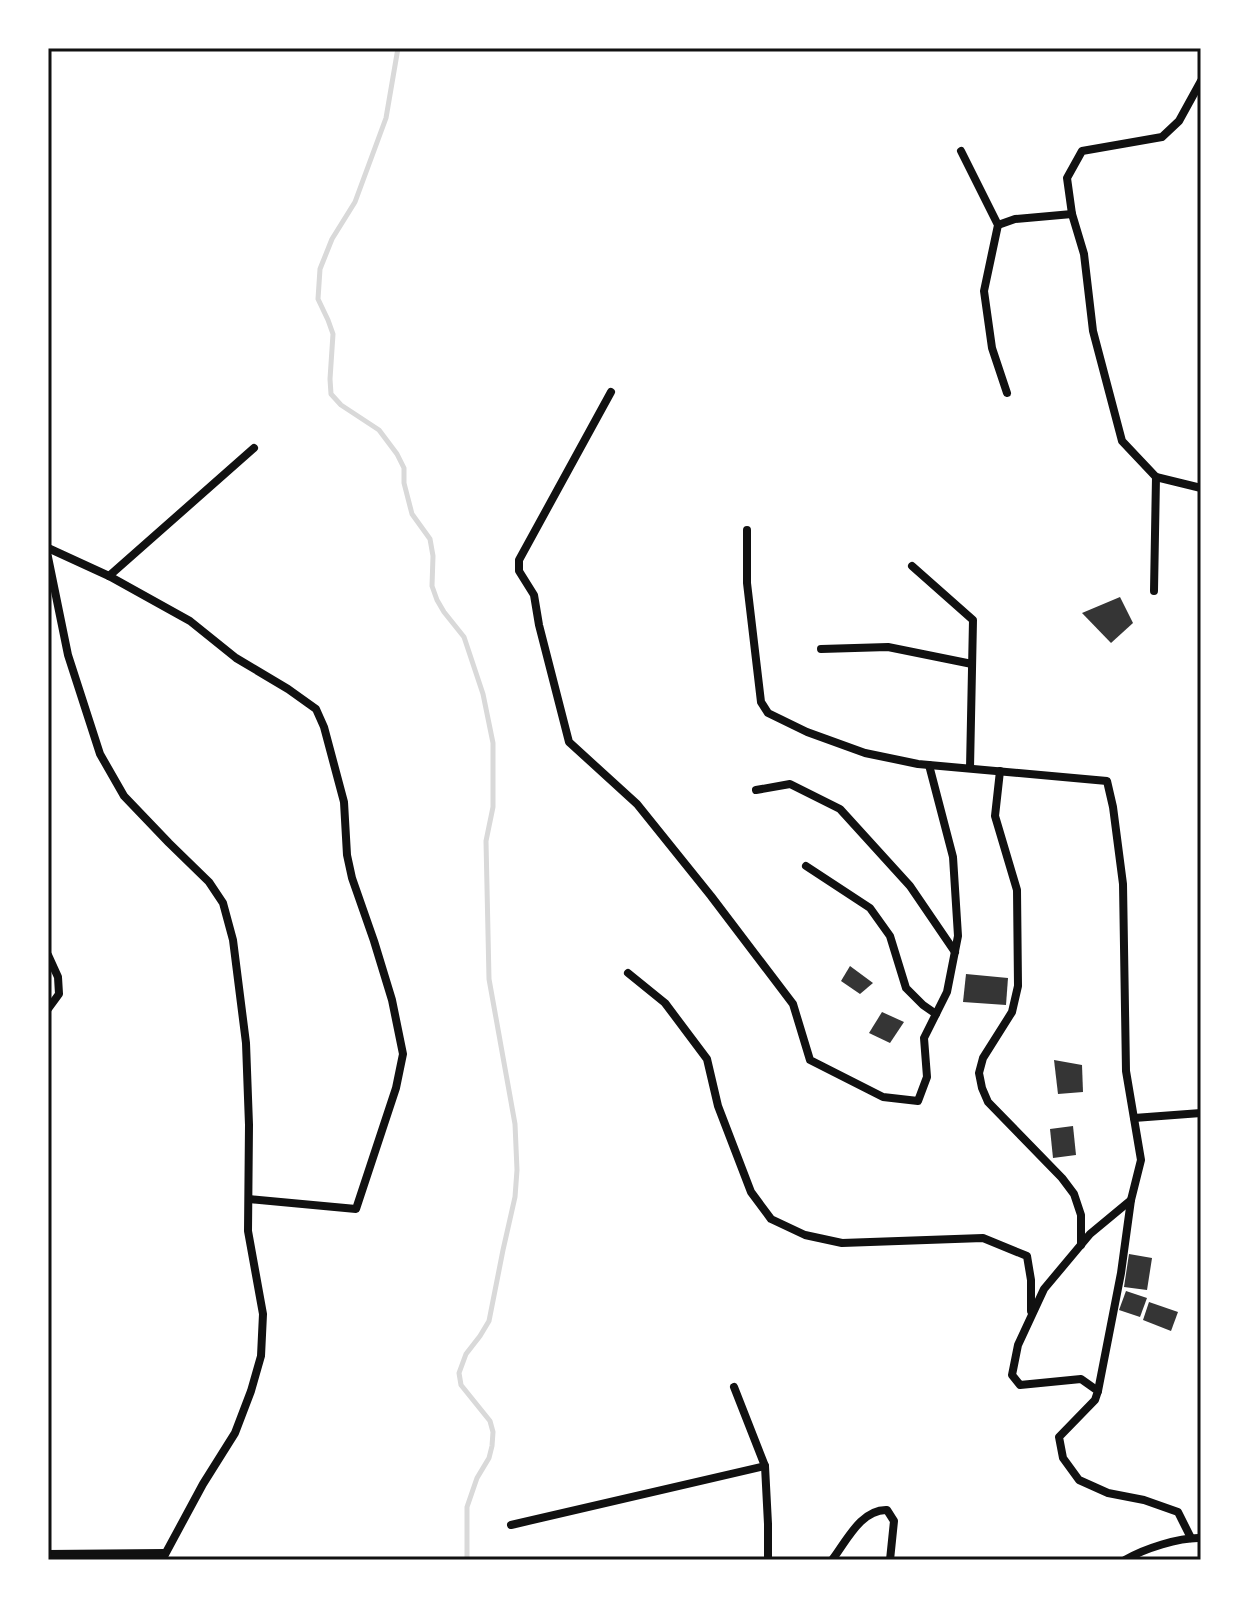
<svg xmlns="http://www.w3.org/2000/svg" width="1249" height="1608" viewBox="0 0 1249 1608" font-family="'Roboto Serif',serif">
  <rect width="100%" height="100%" fill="#fff"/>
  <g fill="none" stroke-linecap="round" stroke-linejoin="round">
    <path stroke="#d9d9d9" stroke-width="5" d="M398,48l-12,70 -31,84 -23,37 -12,30 -2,30 10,21 5,14 -3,45 1,15 10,11 38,25 18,24 7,14v15l8,31 18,25 3,17 -1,30 5,14 7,12 20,25 19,57 10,49v64l-7,34 3,138 26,145 2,46 -2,27 -12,53 -14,71 -9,15 -14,18 -7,19 2,12 29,36 3,11 -1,14 -3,12 -12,20 -10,29v53"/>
  </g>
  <g fill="#353535">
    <path d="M1120,597l13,26 -22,20 -29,-30z"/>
    <path d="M850,966l23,17 -13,11 -19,-13z"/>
    <path d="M966,974l42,4 -2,27 -43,-3z"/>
    <path d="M882,1012l22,10 -14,21 -21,-10z"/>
    <path d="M1054,1060l28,5 1,27 -25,2z"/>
    <path d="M1073,1126l3,29 -23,3 -3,-29z"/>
    <path d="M1129,1254l23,4 -5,32 -23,-3z"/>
    <path d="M1126,1291l21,7 -7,19 -21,-7z"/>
    <path d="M1149,1302l29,10 -7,19 -28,-11z"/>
  </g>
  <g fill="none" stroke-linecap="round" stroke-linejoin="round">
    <g stroke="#111" stroke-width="8">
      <path d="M1201,81l-22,40 -17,16 -80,14 -15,27 5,36 12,40 9,77 29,110 34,36 45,11"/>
      <path d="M961,151l37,74 -14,66 8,57 15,45"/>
      <path d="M998,225l17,-6 57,-5"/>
      <path d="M611,392l-92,168v11l15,24 5,30 30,117 68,62 74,92 82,108 17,56 73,37 35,4 9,-24 -3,-39 23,-46 11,-56 -5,-79 -24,-92"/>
      <path d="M747,530v53l14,119 7,11 39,19 58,21 53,11 189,17 6,26 10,77 3,187 15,89 -10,40 -41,34 -46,55 -26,56 -6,30 8,10 61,-6 17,12 -3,9 -36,37 4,21 16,22 29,13 36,7 34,12 13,26"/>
      <path d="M48,548l61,28 81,45 46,37 52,31 28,20 8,18 20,75 3,53 5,23 22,63 18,59 11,54 -7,34 -40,121 -107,-10"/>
      <path d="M48,557l20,98 32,99 24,42 45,47 40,39 14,21 10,37 13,103 3,82 -1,106 15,83 -2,42 -10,35 -16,42 -32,51 -41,76"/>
      <path d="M912,566l61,54 -3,148"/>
      <path d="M109,576l145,-128"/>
      <path d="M1154,591l2,-114"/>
      <path d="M821,649l67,-2 84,17"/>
      <path d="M1000,771l-5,45 22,74 1,96 -6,26 -29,46 -4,15 3,15 6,14 74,76 12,16 7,21v30"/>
      <path d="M756,790l34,-6 50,25 70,77 45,66"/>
      <path d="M806,866l64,42 20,28 16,52 17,17 13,9"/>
      <path d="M48,955l10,22 1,17 -11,15"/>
      <path d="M628,973l37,30 42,56 11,47 33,86 20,27 34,16 37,8 141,-5 44,18 4,24v31"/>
      <path d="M1134,1118l67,-5"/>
      <path d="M734,1387l31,79 3,58v36"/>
      <path d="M1098,1391l23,-118 10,-73"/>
      <path d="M511,1525l254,-59"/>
      <path d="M48,1554l117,-1"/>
      <path d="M832,1560c14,-18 29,-51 55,-50l7,11 -4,39"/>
      <path d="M1125,1560c18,-11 55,-23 76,-22"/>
    </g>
  </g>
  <rect width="1249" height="1608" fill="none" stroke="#ffffff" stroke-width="100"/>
  <rect x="50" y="50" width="1149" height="1508" fill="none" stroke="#111" stroke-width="3"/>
</svg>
